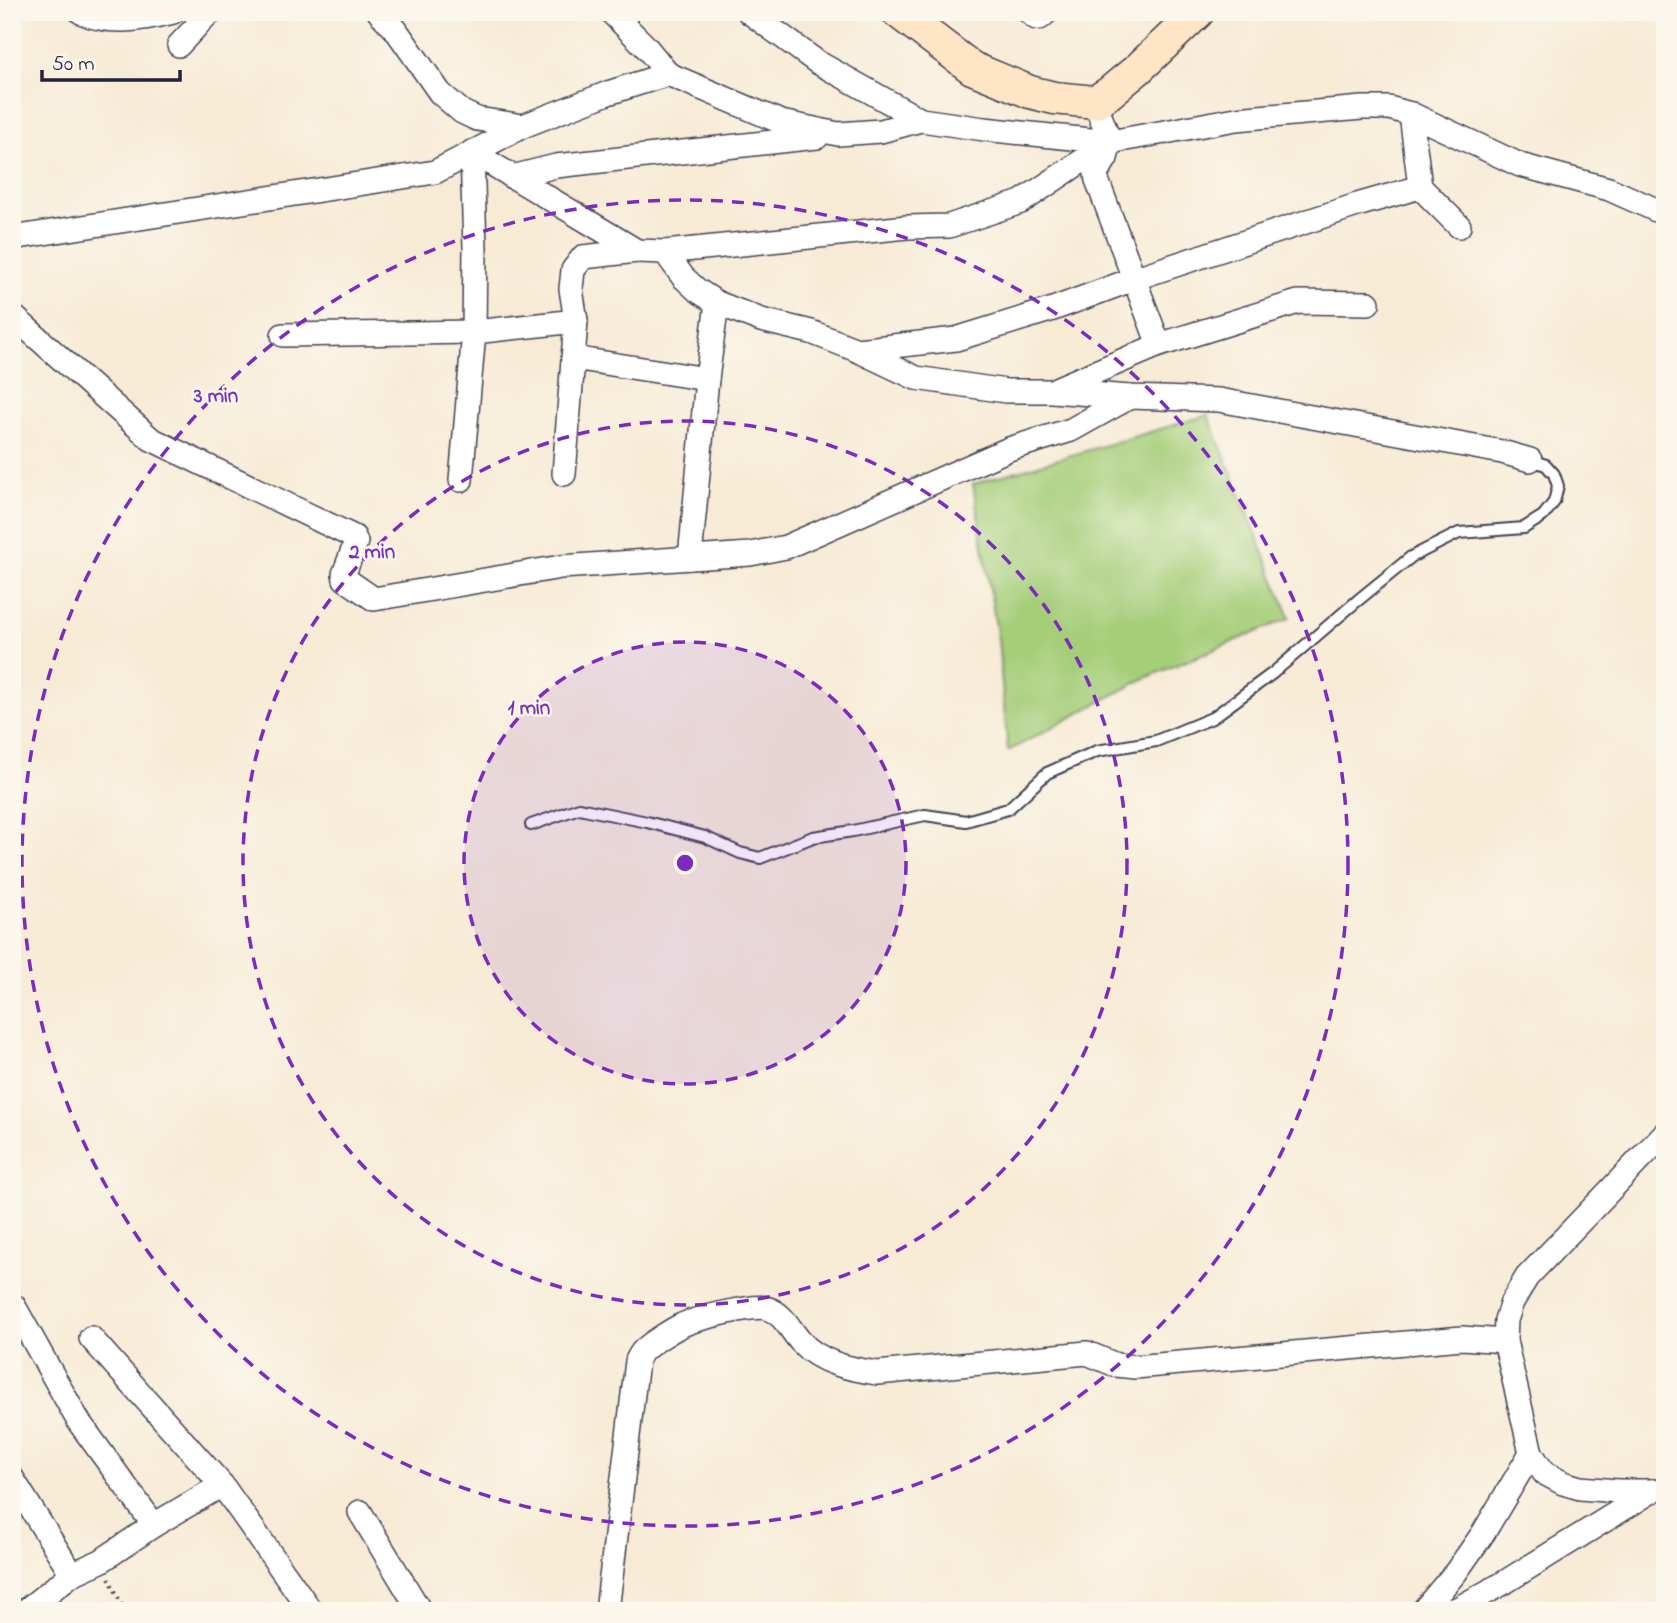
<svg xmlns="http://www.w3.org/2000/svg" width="1677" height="1623" viewBox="0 0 1677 1623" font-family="'Indie Flower',sans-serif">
  <rect width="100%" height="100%" fill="#fbf7ec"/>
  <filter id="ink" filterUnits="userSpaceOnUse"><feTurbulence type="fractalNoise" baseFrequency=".0143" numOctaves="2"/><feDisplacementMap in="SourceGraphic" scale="14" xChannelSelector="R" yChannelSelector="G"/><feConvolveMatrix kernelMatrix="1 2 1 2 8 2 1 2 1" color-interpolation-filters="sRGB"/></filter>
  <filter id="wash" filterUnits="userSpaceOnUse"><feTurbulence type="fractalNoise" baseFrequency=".00686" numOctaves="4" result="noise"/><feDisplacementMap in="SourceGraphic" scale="28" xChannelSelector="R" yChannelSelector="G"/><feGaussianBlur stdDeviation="1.57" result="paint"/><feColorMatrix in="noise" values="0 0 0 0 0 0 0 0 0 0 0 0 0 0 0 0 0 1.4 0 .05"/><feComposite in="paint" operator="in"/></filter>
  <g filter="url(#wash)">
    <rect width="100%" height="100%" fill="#f7ebd6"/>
    <path fill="#a5ce79" stroke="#64785a" stroke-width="2" d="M1208,415l82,203 -145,60 -137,73 -10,-112 -25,-155z"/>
  </g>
  <g filter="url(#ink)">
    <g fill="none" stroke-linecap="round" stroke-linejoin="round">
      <g stroke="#424052" stroke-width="14">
        <path id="lane" d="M531,825l48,-17 68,14 58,15 35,16 20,5 53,-21 40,-6 72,-16 41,6 42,-12 39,-36 50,-22 59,-10 56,-23 61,-45 84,-72 54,-44 48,-24 65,-5 19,-12 11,-14 4,-16 -4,-12 -8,-9 -16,-5"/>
      </g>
      <g stroke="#424052" stroke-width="26">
        <g id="street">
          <path d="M81,12c30,14 62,7 92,0"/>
          <path d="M379,12l17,18 44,63 22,19 15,7 46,7"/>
          <path d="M611,12l35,35 22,27 113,48 57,12 43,-3 40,-11"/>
          <path d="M749,12l68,50 104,58 63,9 126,13 126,-23 126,-11h27l22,6 109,51 89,24 56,25"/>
          <path d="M1029,12l7,6h4l7,-6"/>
          <path d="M179,45l27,-29 6,-4"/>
          <path d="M1411,114l9,73 39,39"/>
          <path d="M1110,142l-4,16 -10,16 1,6 62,165 139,-43 70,1"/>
          <path d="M472,152l165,99 28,1 242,-25 42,-1 72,-24 89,-60 -15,-40"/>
          <path d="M512,177l44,-11 261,-29"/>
          <path d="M12,238l423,-66 88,-46 85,-33 60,-19"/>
          <path d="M665,252l18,25 14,13 20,13 44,17 50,12 46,18 59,28 90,13h46l78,6 89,3 283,52 28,8"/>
          <path d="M12,315l139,124 203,98 2,5 -12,32 1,5 29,20 187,-32 189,-13 36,-7 223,-98 62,-19 59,-33"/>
          <path d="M283,335l191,-3 102,-11"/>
          <path d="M857,350l99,-11 97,-30 89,-33 215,-71 63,-18"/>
          <path d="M573,358l134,21"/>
          <path d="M1058,388l101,-43"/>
          <path d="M564,474l12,-153 -5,-32 2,-19 10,-13 54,-6"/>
          <path d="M461,480l13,-148 1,-84 -3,-96"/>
          <path d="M690,558l17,-179 10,-76"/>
          <path d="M14,1306l65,116 75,103"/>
          <path d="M91,1338l131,147"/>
          <path d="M12,1478l60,96"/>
          <path d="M1652,1491h-34l-38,-3 -17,-5 -19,-10 -13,-20 -26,-112 1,-21 6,-18 15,-25 138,-144"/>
          <path d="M360,1512l60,99"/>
          <path d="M25,1611l47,-37 29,-13 53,-36 68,-40 89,126"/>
          <path d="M607,1611l30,-250c1,-3 3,-6 5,-9 7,-8 30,-22 40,-27 13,-6 73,-21 84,-17 17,5 23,20 34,33 19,22 50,28 77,32l210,-20 29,12 19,2 327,-29 43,3"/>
          <path d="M1423,1611l33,-39 28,-40 47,-79"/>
          <path d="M1448,1611l9,-2 48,-27 147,-91"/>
        </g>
      </g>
      <g stroke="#424052" stroke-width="35">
        <path id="secondary" d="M898,12l74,56 58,24 24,6 41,4 14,-9 29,-24 60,-57"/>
      </g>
      <path stroke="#424052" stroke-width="3.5" stroke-dasharray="2 5" stroke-linecap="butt" d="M109,1578l16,33"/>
      <use href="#lane" stroke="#fff" stroke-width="10"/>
      <use href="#street" stroke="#fff" stroke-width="23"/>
      <use href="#secondary" stroke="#fee5c5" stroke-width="32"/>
    </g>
  </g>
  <circle cx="685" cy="863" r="221" fill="#7b2cbf" fill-opacity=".12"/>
  <g fill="none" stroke="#7b2cbf" stroke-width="3.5" stroke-dasharray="12 9">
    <circle cx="685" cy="863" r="221"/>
    <circle cx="685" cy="863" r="442"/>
    <circle cx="685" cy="863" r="663"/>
  </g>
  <circle cx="685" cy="863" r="10" fill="#7b2cbf" stroke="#fbf7ec" stroke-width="3.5"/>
  <g font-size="21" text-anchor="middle" font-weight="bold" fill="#7b2cbf" stroke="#fbf7ec" stroke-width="5" stroke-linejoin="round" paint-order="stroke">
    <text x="216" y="402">3 min</text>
    <text x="372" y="558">2 min</text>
    <text x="529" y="714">1 min</text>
  </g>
  <rect width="1677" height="1623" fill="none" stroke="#fbf7ec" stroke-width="42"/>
  <path d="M42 70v10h138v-10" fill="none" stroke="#22223b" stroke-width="3.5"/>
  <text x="52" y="70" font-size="21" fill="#22223b" stroke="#fbf7ec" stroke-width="5" paint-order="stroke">50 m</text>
</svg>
